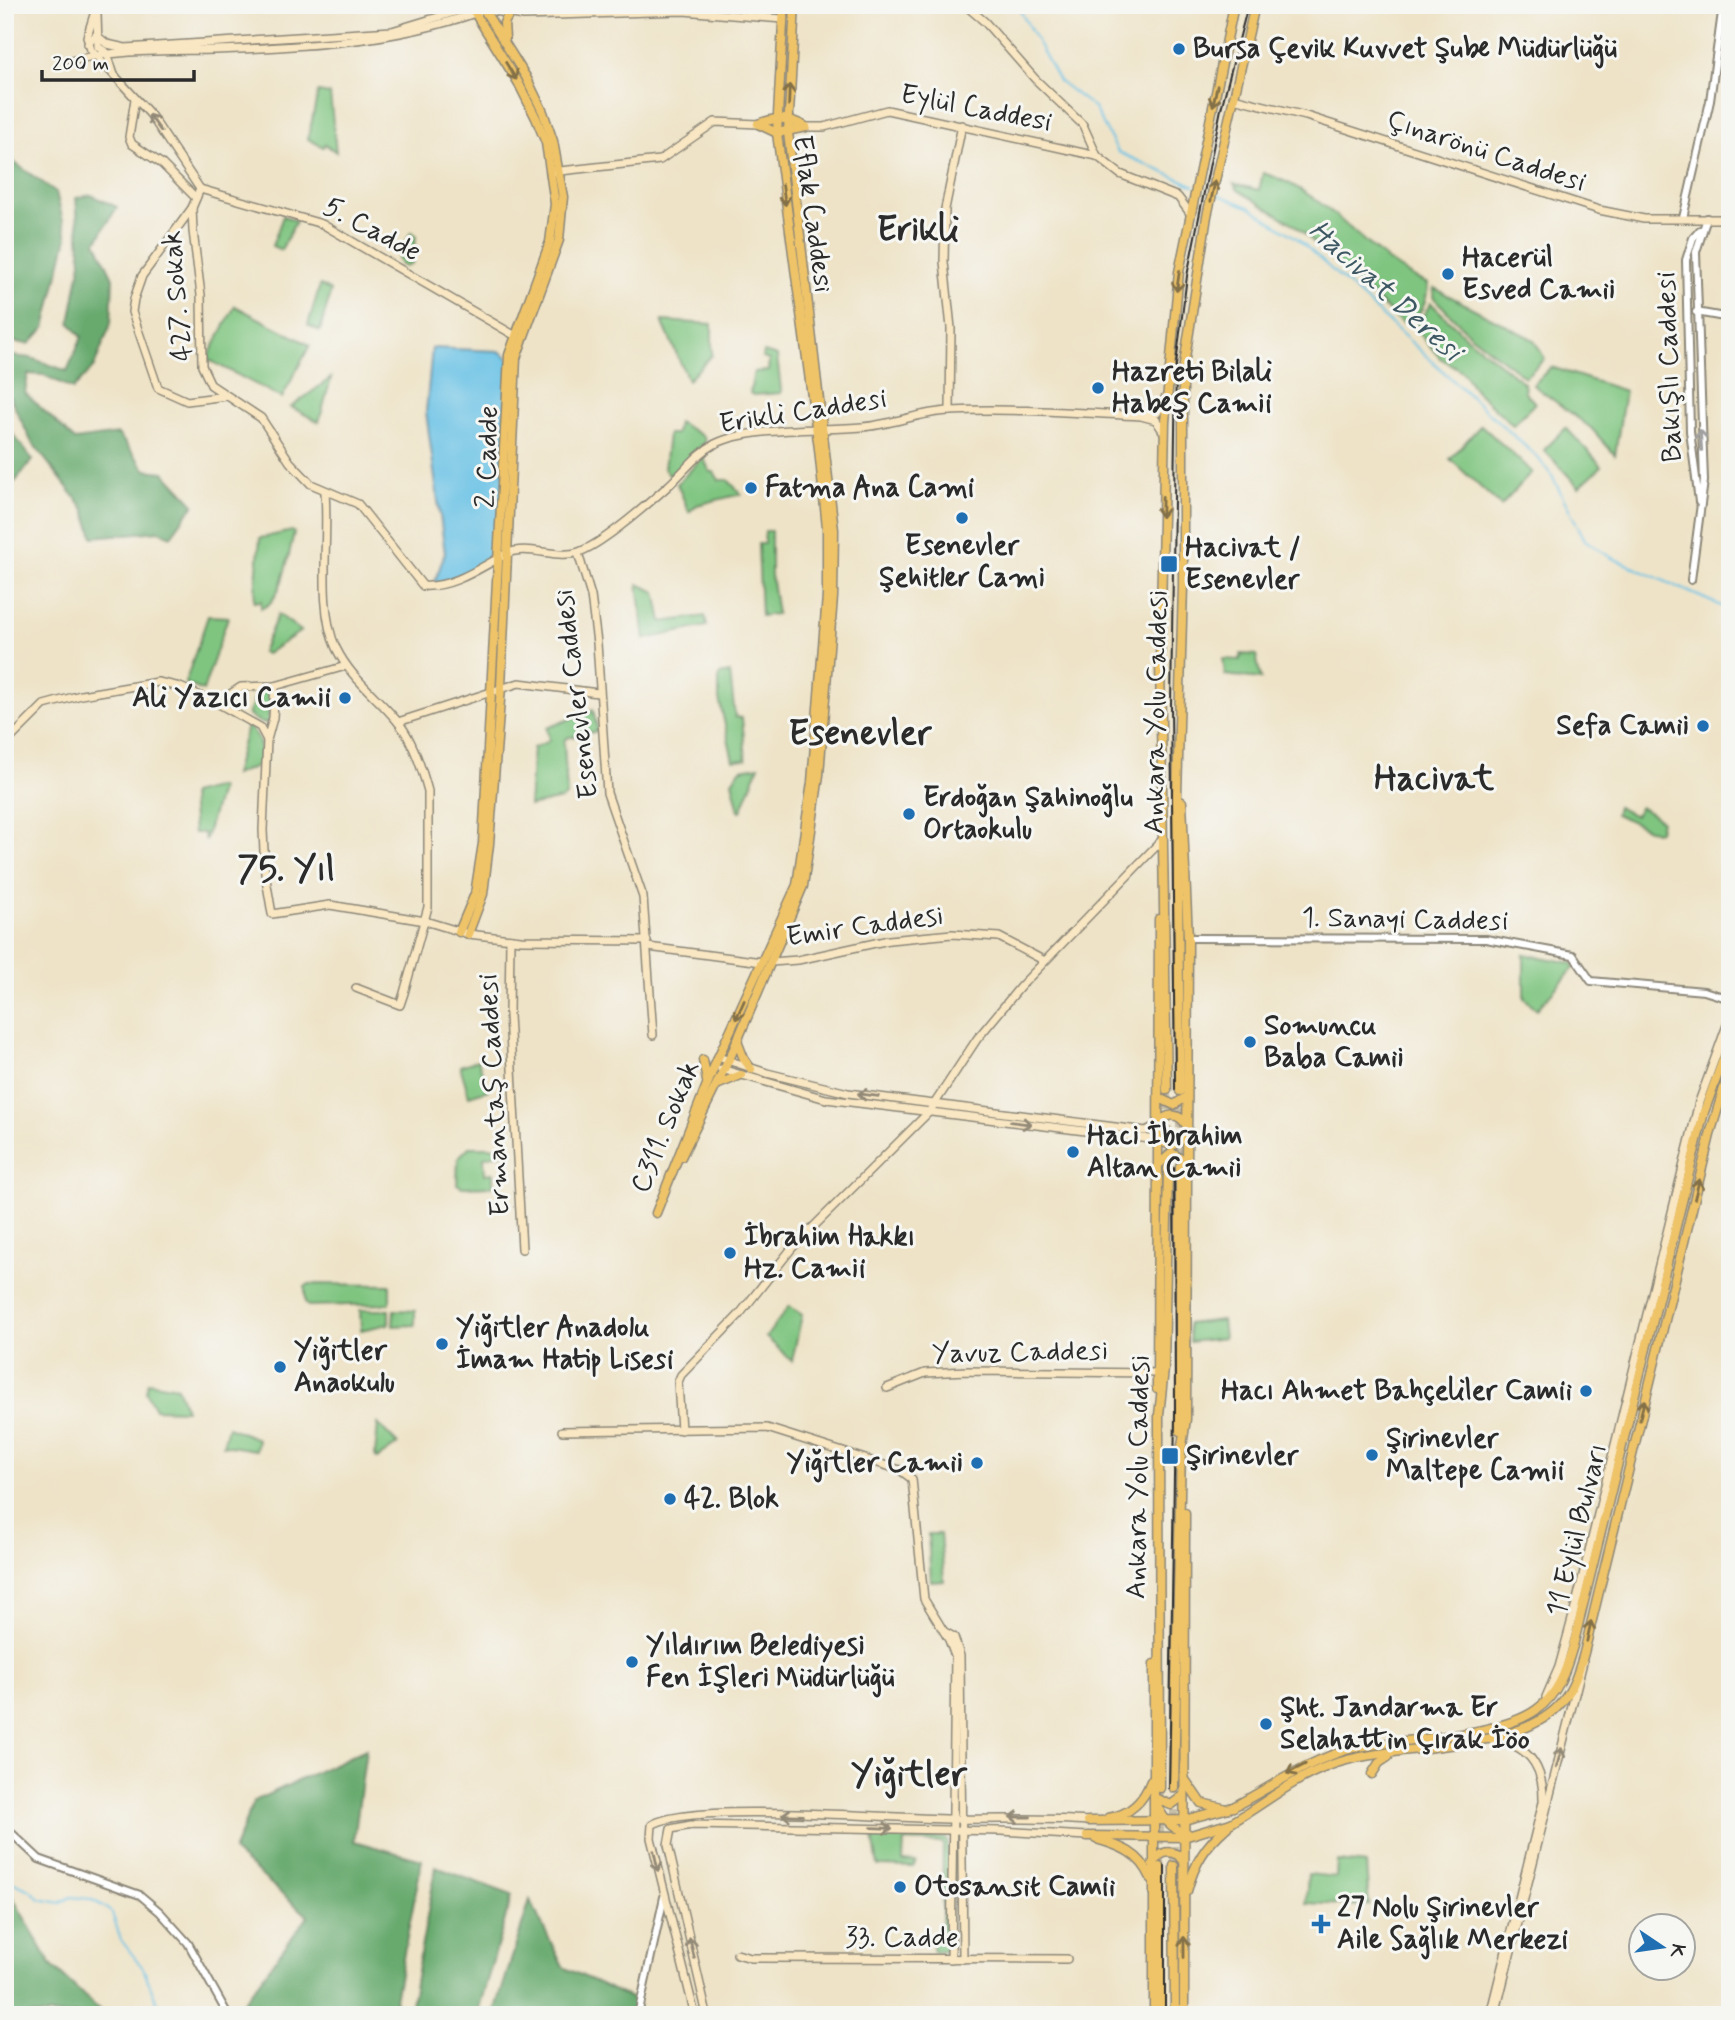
<svg xmlns="http://www.w3.org/2000/svg" width="1735" height="2020" viewBox="0 0 1735 2020" font-family="Mynerve,sans-serif">
  <rect width="100%" height="100%" fill="#f6f6f2"/>
  <filter id="ink" filterUnits="userSpaceOnUse"><feTurbulence type="fractalNoise" baseFrequency=".0143" numOctaves="2"/><feDisplacementMap in="SourceGraphic" scale="14" xChannelSelector="R" yChannelSelector="G"/><feConvolveMatrix kernelMatrix="1 2 1 2 8 2 1 2 1" color-interpolation-filters="sRGB"/></filter>
  <filter id="wash" filterUnits="userSpaceOnUse"><feTurbulence type="fractalNoise" baseFrequency=".00686" numOctaves="4" result="noise"/><feDisplacementMap in="SourceGraphic" scale="28" xChannelSelector="R" yChannelSelector="G"/><feGaussianBlur stdDeviation="1.57" result="paint"/><feColorMatrix in="noise" values="0 0 0 0 0 0 0 0 0 0 0 0 0 0 0 0 0 1.4 0 .05"/><feComposite in="paint" operator="in"/></filter>
  <g filter="url(#wash)">
    <rect width="100%" height="100%" fill="#eee3c7"/>
    <g fill="#7fc580" stroke="#557856" stroke-width="2">
      <path d="M318,92l12,2 6,58 -11,-8 -2,3 -15,-8z"/>
      <path d="M1263,173c69,20 101,84 165,111 -1,17 -6,28 -18,40l-8,-1 -107,-98 -57,-35 -4,-6 25,6z"/>
      <path d="M283,216l13,5 -15,29 -9,-4z"/>
      <path d="M411,232l5,4 -4,27 -6,4 -5,-2 -3,-7z"/>
      <path d="M320,285l11,6 -11,40 -12,-6z"/>
      <path d="M1434,288l100,52 11,19 -20,18 -55,-42 -37,-38z"/>
      <path d="M1431,303l34,33 59,47 1,9 10,11 -22,22 -38,-35 -13,-19 -22,-13 -25,-30z"/>
      <path d="M235,306l75,39 -28,53 -75,-39z"/>
      <path d="M662,321l50,3v31l-24,25z"/>
      <path d="M764,352l13,4 4,34v3l-28,2 -3,-2 4,-21 14,-1 1,-11 -6,-2z"/>
      <path d="M1551,367l74,24 -10,64 -24,-27 -58,-43z"/>
      <path d="M331,378l-12,44 -28,-15z"/>
      <path d="M678,422l26,15 1,6 -35,33 -6,-7 4,-35h8z"/>
      <path d="M1481,425l51,47 -31,34 -51,-47z"/>
      <path d="M1566,428l36,38 -23,21 -35,-37z"/>
      <path d="M703,457l7,15h4l5,8h9l13,14 -44,11 -8,7 -12,-28z"/>
      <path d="M292,531l2,2c-5,18 -12,72 -33,75v-7l-7,1 6,-64z"/>
      <path d="M765,531h6v44l6,39 -16,2 -3,-72h6z"/>
      <path d="M638,584l18,8 6,30 43,-6 2,10 -62,13z"/>
      <path d="M278,614l23,17 -35,23 -4,-2z"/>
      <path d="M208,616l20,1 -25,74 -18,-8z"/>
      <path d="M1241,654l15,1 5,24 -36,-4 -2,-16 17,1z"/>
      <path d="M730,673l5,44 7,1 4,41 -13,1 -14,-61v-24z"/>
      <path d="M258,690l12,3 -2,30h-7l-13,-8z"/>
      <path d="M593,710l5,21 -32,7 -2,4 3,53 -5,4 -33,7 4,-58 16,-7 -2,-13z"/>
      <path d="M247,726c15,9 14,23 12,39l-25,10z"/>
      <path d="M759,766l-18,45h-2l-7,-30 9,-12z"/>
      <path d="M219,787l1,3 -15,51 -1,-8h-10l-3,-39z"/>
      <path d="M1617,807l18,9 5,-9 21,13 -2,11 -4,1 -40,-18z"/>
      <path d="M1524,954l48,9 3,4 -38,42 -13,-11z"/>
      <path d="M478,1060l10,30 -19,6 -9,-30z"/>
      <path d="M469,1147h39v5l-24,5 1,17 8,-1v13l-31,1 -5,-3 1,-26z"/>
      <path d="M309,1284l81,1v19l-82,2 -3,-4v-15z"/>
      <path d="M789,1306l13,9 -10,46 -26,-24z"/>
      <path d="M360,1310h29v14l-28,6z"/>
      <path d="M394,1310l21,1v14l-22,1z"/>
      <path d="M1222,1320l2,18 -34,4 -2,-18z"/>
      <path d="M148,1382l29,5 9,23 -31,-1 -9,-17z"/>
      <path d="M378,1424l20,20 -21,15 -2,-4z"/>
      <path d="M228,1427l30,12 -2,11 -33,-5z"/>
      <path d="M928,1534h12l4,47 -13,1z"/>
      <path d="M873,1837l72,1 3,5 1,108 -16,1v-12l9,-1 1,-96 -39,-2 -1,20 13,1 -3,5 -35,-1z"/>
      <path d="M1337,1861l29,3 3,42 -63,-3 2,-29 28,3z"/>
    </g>
    <g fill="#67aa6e" stroke="#496a4c" stroke-width="2">
      <path d="M5,156l51,36 11,45 -22,91 -16,16 -24,-3z"/>
      <path d="M91,195l26,12 -21,35 17,36 -2,45 -17,44 -21,22 -29,-14 -16,-1 -3,19 50,47 43,-6 28,36 18,2 30,32 -23,32 -12,-5 -66,6 -8,-27 -54,-69 -26,-54v-32l26,3 36,13 15,-34 -12,-14 11,-61 -5,-64z"/>
      <path d="M5,424l28,36 -18,22 -10,-4z"/>
      <path d="M366,1749l-12,92 68,19 -30,155h-151l-3,-6 70,-93 -75,-65 21,-50z"/>
      <path d="M436,1867l76,28 -35,120h-68z"/>
      <path d="M5,1884l47,82 53,49h-100z"/>
      <path d="M530,1900l33,67 72,33 -5,15h-136z"/>
    </g>
    <path fill="#67c1e5" stroke="#497688" stroke-width="2" d="M432,348l67,3 10,7 -9,200 -67,29 12,-34 -19,-141z"/>
    <g fill="none" stroke-linecap="round" stroke-linejoin="round">
      <g stroke="#67c1e5" stroke-width="2">
        <path d="M1017,5l42,76 35,27 24,44 77,34"/>
        <path d="M1217,194l34,14 47,31 240,219 14,18 33,64 25,17 120,53"/>
        <path d="M5,1879l25,11 10,9 20,4 11,-6 19,2 13,7 9,7 9,27 22,28 14,34 22,13"/>
      </g>
    </g>
  </g>
  <g filter="url(#ink)">
    <g fill="none" stroke-linecap="round" stroke-linejoin="round">
      <g stroke="#c7bea8" stroke-width="8" stroke-dasharray="8 4" stroke-linecap="butt">
        <path d="M1167,1090l1,78"/>
        <path d="M1180,1164v-67"/>
        <path d="M1160,1788v79"/>
        <path d="M1174,1866v-78"/>
      </g>
      <g stroke="#8c8779" stroke-width="10">
        <g id="tertiary">
          <path d="M1683,218l27,-117 13,-96"/>
          <path d="M1696,312l34,6"/>
          <path d="M1699,502l-9,-71 -4,-171 7,-22 7,-8"/>
          <path d="M1691,580l13,-99 -8,-229 11,-34"/>
          <path d="M1188,938l298,1 87,16 18,26 113,10 26,8"/>
          <path d="M5,1827l34,32 101,36 20,17 28,31 40,72"/>
          <path d="M638,2015l26,-118"/>
        </g>
      </g>
      <g stroke="#8c8779" stroke-width="10">
        <g id="secondary">
          <path d="M97,5l-10,32 4,13 59,64 50,75"/>
          <path d="M965,5l20,17 50,57 48,46 14,31 23,18 58,23 12,16"/>
          <path d="M97,13l1,34 9,6 7,22"/>
          <path d="M88,44l8,-9 11,9 18,4 267,-17 79,-24 53,9 159,-5 100,8"/>
          <path d="M71,61c47,-12 95,-10 144,-11 88,-3 180,-8 263,-38"/>
          <path d="M1233,98l73,18 293,94 45,9h86"/>
          <path d="M135,99l-6,38 3,7 30,20 34,34"/>
          <path d="M806,127h18l63,-17 210,46"/>
          <path d="M551,172l109,-12 55,-38 43,2"/>
          <path d="M200,189l-8,19 1,23 8,64 1,71 9,19 50,33 29,44 21,22 47,20 65,82c30,2 58,-19 83,-32 22,-11 50,6 73,-2 23,-8 70,-49 89,-66 16,-14 28,-32 47,-42 35,-18 108,-13 147,-17 30,-2 57,-15 88,-16 63,-3 128,2 191,5l15,4 7,11"/>
          <path d="M200,189l122,35 192,111"/>
          <path d="M192,208l-50,68 -8,23 -2,13 26,76 29,13 39,-5"/>
          <path d="M950,411l1,-83 -7,-66 1,-53 17,-84"/>
          <path d="M1145,416l12,-3 8,-15"/>
          <path d="M325,493c4,46 -8,115 11,155 15,31 41,48 62,74 15,18 24,47 30,69v116l-24,86 -4,12 -44,-17"/>
          <path d="M578,553l13,43 6,47 10,150 36,104 10,138"/>
          <path d="M217,703l43,24 7,13 -4,90 2,43 7,41 58,-9 95,16 43,13 53,6 126,1"/>
          <path d="M398,722l121,-39 79,10"/>
          <path d="M267,740l6,-22 2,-32"/>
          <path d="M5,744l39,-39 37,-10 77,-13 22,5 37,16 24,-16 34,-1 71,-20"/>
          <path d="M510,939l-1,76 13,234"/>
          <path d="M648,947l114,15"/>
          <path d="M771,962l27,-2 91,-20 63,-6 47,3 44,23"/>
          <path d="M718,1057l49,16 81,20 298,38 13,-7"/>
          <path d="M721,1069l105,30 332,41"/>
          <path d="M887,1388l38,-15 42,-2 190,2"/>
          <path d="M681,1430l-3,-48 3,-7 58,-60 53,-67 137,-136 48,-73 43,-52 143,-148"/>
          <path d="M562,1431l205,-3 133,42 12,9 12,120 25,41 6,16 -4,303"/>
          <path d="M945,1632l9,5 6,19 3,303"/>
          <path d="M1546,1697l13,-30 15,-55 125,-510 31,-85"/>
          <path d="M1488,1739c38,4 56,24 55,63l-53,213"/>
          <path d="M737,1954l14,4 316,1"/>
          <path d="M695,2015l-44,-177 1,-13c37,-24 247,-6 302,-6 45,1 89,-2 134,2"/>
          <path d="M707,2015l-39,-170 3,-16 20,-4 310,6 86,5"/>
          <path d="M1495,2015l88,-353"/>
        </g>
      </g>
      <g stroke="#8c8779" stroke-width="11">
        <g id="primary">
          <path d="M505,38l-1,-15 5,-9"/>
          <path d="M758,124c20,-8 29,-7 48,3"/>
          <path d="M758,124l19,9 29,-6"/>
          <path d="M459,932l16,-38 8,-51 26,-488 41,-113 5,-38 -9,-61 -10,-25 -18,-36 -48,-77"/>
          <path d="M468,934l15,-40 6,-50 12,-157 15,-329 43,-118 4,-43 -10,-56 -10,-29 -17,-35 -45,-72"/>
          <path d="M737,1041l7,18 7,10"/>
          <path d="M703,1060l4,21"/>
          <path d="M719,1084l22,-9"/>
          <path d="M681,1157l51,-104 71,-167 16,-111 14,-178 1,-67 -46,-398 7,-127"/>
          <path d="M656,1213l60,-151 81,-177 15,-103 15,-186v-68l-8,-79 -42,-316 7,-128"/>
          <path d="M1372,1774l7,-11 9,-6"/>
          <path d="M1233,1807c42,-22 74,-46 120,-59 48,-9 146,-11 183,-38 22,-15 30,-40 37,-64l131,-534 26,-71"/>
          <path d="M1231,1823c33,-19 62,-44 97,-57 63,-25 190,-10 234,-64 12,-14 17,-32 22,-49l127,-522 19,-63"/>
        </g>
      </g>
      <g stroke="#8c8779" stroke-width="11">
        <g id="trunk">
          <path d="M1167,1090l-7,-429 5,-239 14,-150 55,-267"/>
          <path d="M1180,1091l-3,-296 6,-209v-215l24,-155 48,-211"/>
          <path d="M1159,1098l15,7 12,-8"/>
          <path d="M1159,1124c7,-12 21,-11 27,1"/>
          <path d="M1158,1140l14,6 13,-9"/>
          <path d="M1159,1164l13,-11 14,9"/>
          <path d="M1180,1167v264"/>
          <path d="M1157,1389l2,-470"/>
          <path d="M1181,1453l5,-34 2,-481 -6,-136"/>
          <path d="M1186,1781l15,22 22,5"/>
          <path d="M1160,1788l-1,-373 5,-46 4,-201"/>
          <path d="M1174,1788l7,-340"/>
          <path d="M1157,1799l14,6 12,-9"/>
          <path d="M1156,1802c5,15 16,28 31,31"/>
          <path d="M1108,1818c22,-3 36,-18 43,-37"/>
          <path d="M1088,1821l96,-1 49,-13"/>
          <path d="M1087,1836l97,1 47,-14"/>
          <path d="M1096,1839c25,7 44,14 55,39"/>
          <path d="M1153,1864c7,-11 13,-15 26,-9l4,5"/>
          <path d="M1174,1866l1,149"/>
          <path d="M1187,1891c8,-29 18,-45 40,-64"/>
          <path d="M1154,2015v-351"/>
          <path d="M1160,2015v-148"/>
          <path d="M1184,2015l1,-502"/>
        </g>
      </g>
      <use href="#tertiary" stroke="#fff" stroke-width="6"/>
      <use href="#secondary" stroke="#f9e7c3" stroke-width="7"/>
      <use href="#primary" stroke="#efc469" stroke-width="8"/>
      <use href="#trunk" stroke="#efc469" stroke-width="8"/>
      <g stroke="#2b2b2b" stroke-width="2">
        <path d="M1175,1090l-4,-385 5,-340 11,-89 34,-167 27,-104"/>
        <path d="M1169,1788l6,-375 -1,-245"/>
        <path d="M1165,2015v-149"/>
      </g>
    </g>
    <defs><path id="oneway-shaft" d="M-6 0H5M1.5-3L5.5 0L1.5 3" fill="none" stroke-width="1.6" stroke-linecap="round" stroke-linejoin="round" transform="scale(1.75)"/></defs>
    <g stroke="#837047">
      <use href="#oneway-shaft" transform="translate(511 71) rotate(58)"/>
      <use href="#oneway-shaft" transform="translate(789 95) rotate(-88)"/>
      <use href="#oneway-shaft" transform="translate(1215 96) rotate(102)"/>
      <use href="#oneway-shaft" transform="translate(1213 191) rotate(-78)"/>
      <use href="#oneway-shaft" transform="translate(784 195) rotate(82)"/>
      <use href="#oneway-shaft" transform="translate(1178 281) rotate(98)"/>
      <use href="#oneway-shaft" transform="translate(1162 507) rotate(91)"/>
      <use href="#oneway-shaft" transform="translate(740 1010) rotate(114)"/>
      <use href="#oneway-shaft" transform="translate(1697 1189) rotate(-76)"/>
      <use href="#oneway-shaft" transform="translate(1642 1410) rotate(-76)"/>
      <use href="#oneway-shaft" transform="translate(1589 1631) rotate(-78)"/>
      <use href="#oneway-shaft" transform="translate(1296 1769) rotate(153)"/>
      <use href="#oneway-shaft" transform="translate(1184 1947) rotate(-90)"/>
    </g>
    <g stroke="#928977">
      <use href="#oneway-shaft" transform="translate(155 123) rotate(-126)"/>
      <use href="#oneway-shaft" transform="translate(868 1095) rotate(-173)"/>
      <use href="#oneway-shaft" transform="translate(1021 1123) rotate(7)"/>
      <use href="#oneway-shaft" transform="translate(1559 1758) rotate(-75)"/>
      <use href="#oneway-shaft" transform="translate(792 1815) rotate(-178)"/>
      <use href="#oneway-shaft" transform="translate(1020 1817) rotate(-180)"/>
      <use href="#oneway-shaft" transform="translate(882 1828) rotate(2)"/>
      <use href="#oneway-shaft" transform="translate(656 1861) rotate(78)"/>
      <use href="#oneway-shaft" transform="translate(692 1948) rotate(-103)"/>
    </g>
    <use stroke="#a0a0a0" href="#oneway-shaft" transform="translate(1701 440) rotate(-94)"/>
  </g>
  <g fill="#1f6fb2" stroke="#f6f6f2" stroke-width="2.5">
    <circle cx="1179" cy="49" r="7"/>
    <circle cx="1448" cy="274" r="7"/>
    <circle cx="1098" cy="388" r="7"/>
    <circle cx="751" cy="488" r="7"/>
    <circle cx="962" cy="518" r="7"/>
    <rect x="1160" y="555" width="18" height="18" rx="3.5"/>
    <circle cx="345" cy="698" r="7"/>
    <circle cx="1703" cy="726" r="7"/>
    <circle cx="909" cy="814" r="7"/>
    <circle cx="1250" cy="1042" r="7"/>
    <circle cx="1073" cy="1152" r="7"/>
    <circle cx="730" cy="1253" r="7"/>
    <circle cx="442" cy="1344" r="7"/>
    <circle cx="280" cy="1367" r="7"/>
    <circle cx="1586" cy="1391" r="7"/>
    <circle cx="1372" cy="1455" r="7"/>
    <rect x="1161" y="1447" width="18" height="18" rx="3.5"/>
    <circle cx="977" cy="1463" r="7"/>
    <circle cx="670" cy="1499" r="7"/>
    <circle cx="632" cy="1662" r="7"/>
    <circle cx="1266" cy="1724" r="7"/>
    <circle cx="900" cy="1887" r="7"/>
    <path d="M1317.5 1913.5h7v7h7v7h-7v7h-7v-7h-7v-7h7z"/>
  </g>
  <g text-anchor="middle" dominant-baseline="central" stroke-width="6" stroke-linejoin="round" paint-order="stroke">
    <g font-size="28" font-weight="bold" fill="#2b2b2b" stroke="#f6f6f2" text-anchor="start">
      <text x="1193" y="49">Bursa Çevik Kuvvet Şube Müdürlüğü</text>
      <text x="1462" y="258">Hacerül<tspan x="1462" dy="32">Esved Camii</tspan></text>
      <text x="1112" y="372">Hazreti Bilali<tspan x="1112" dy="32">Habeş Camii</tspan></text>
      <text x="765" y="488">Fatma Ana Cami</text>
      <text x="962" y="546" text-anchor="middle">Esenevler<tspan x="962" dy="32">Şehitler Cami</tspan></text>
      <text x="1185" y="548">Hacivat /<tspan x="1185" dy="32">Esenevler</tspan></text>
      <text x="331" y="698" text-anchor="end">Ali Yazıcı Camii</text>
      <text x="1689" y="726" text-anchor="end">Sefa Camii</text>
      <text x="923" y="798">Erdoğan Şahinoğlu<tspan x="923" dy="32">Ortaokulu</tspan></text>
      <text x="1264" y="1026">Somuncu<tspan x="1264" dy="32">Baba Camii</tspan></text>
      <text x="1087" y="1136">Haci İbrahim<tspan x="1087" dy="32">Altan Camii</tspan></text>
      <text x="744" y="1237">İbrahim Hakkı<tspan x="744" dy="32">Hz. Camii</tspan></text>
      <text x="456" y="1328">Yiğitler Anadolu<tspan x="456" dy="32">İmam Hatip Lisesi</tspan></text>
      <text x="294" y="1351">Yiğitler<tspan x="294" dy="32">Anaokulu</tspan></text>
      <text x="1572" y="1391" text-anchor="end">Hacı Ahmet Bahçeliler Camii</text>
      <text x="1386" y="1439">Şirinevler<tspan x="1386" dy="32">Maltepe Camii</tspan></text>
      <text x="1186" y="1456">Şirinevler</text>
      <text x="963" y="1463" text-anchor="end">Yiğitler Camii</text>
      <text x="684" y="1499">42. Blok</text>
      <text x="646" y="1646">Yıldırım Belediyesi<tspan x="646" dy="32">Fen İşleri Müdürlüğü</tspan></text>
      <text x="1280" y="1708">Şht. Jandarma Er<tspan x="1280" dy="32">Selahattin Çırak İöo</tspan></text>
      <text x="914" y="1887">Otosansit Camii</text>
      <text x="1337" y="1908">27 Nolu Şirinevler<tspan x="1337" dy="32">Aile Sağlık Merkezi</tspan></text>
    </g>
    <g font-size="28" fill="#2b2b2b" stroke="#f6f6f2">
      <text transform="translate(976 109) rotate(11)">Eylül Caddesi</text>
      <text transform="translate(1486 152) rotate(18)">Çınarönü Caddesi</text>
      <text transform="translate(812 214) rotate(82)">Eflak Caddesi</text>
      <text transform="translate(372 230) rotate(28)">5. Cadde</text>
      <text transform="translate(178 296) rotate(-95)">427. Sokak</text>
      <text transform="translate(1670 367) rotate(-92)">Bakışlı Caddesi</text>
      <text transform="translate(803 412) rotate(-9)">Erikli Caddesi</text>
      <text transform="translate(488 457) rotate(-88)">2. Cadde</text>
      <text transform="translate(577 694) rotate(-97)">Esenevler Caddesi</text>
      <text transform="translate(1157 712) rotate(-89)">Ankara Yolu Caddesi</text>
      <text transform="translate(1405 920) rotate(1)">1. Sanayi Caddesi</text>
      <text transform="translate(865 927) rotate(-8)">Emir Caddesi</text>
      <text transform="translate(495 1095) rotate(-93)">Ermantaş Caddesi</text>
      <text transform="translate(666 1127) rotate(-68)">C311. Sokak</text>
      <text transform="translate(1020 1353) rotate(-1)">Yavuz Caddesi</text>
      <text transform="translate(1139 1477) rotate(-89)">Ankara Yolu Caddesi</text>
      <text transform="translate(1578 1530) rotate(-76)">11 Eylül Bulvarı</text>
      <text x="902" y="1938">33. Cadde</text>
    </g>
    <g font-size="30" font-style="italic" fill="#3d5863" stroke="#f6f6f2">
      <text transform="translate(1385 291) rotate(42)">Hacivat Deresi</text>
    </g>
    <g font-size="35" font-weight="bold" fill="#2b2b2b" stroke="#f6f6f2">
      <text x="918" y="230">Erikli</text>
      <text x="860" y="734">Esenevler</text>
      <text x="1434" y="779">Hacivat</text>
      <text x="286" y="870">75. Yıl</text>
      <text x="909" y="1775">Yiğitler</text>
    </g>
  </g>
  <rect width="1735" height="2020" fill="none" stroke="#f6f6f2" stroke-width="28"/>
  <g transform="translate(1662 1947) rotate(103)"><circle r="33" fill="#f6f6f2" stroke="#a5a5a2" stroke-width="2"/>
  <path d="M0-5L12 26L0 18L-12 26Z" fill="#1f6fb2"/>
  <text y="-10" font-size="19" font-weight="bold" text-anchor="middle" fill="#2b2b2b">K</text>
  </g>
  <path d="M42 70v10h152v-10" fill="none" stroke="#2b2b2b" stroke-width="3.5"/>
  <text x="52" y="70" font-size="21" fill="#2b2b2b" stroke="#f6f6f2" stroke-width="5" paint-order="stroke">200 m</text>
</svg>
